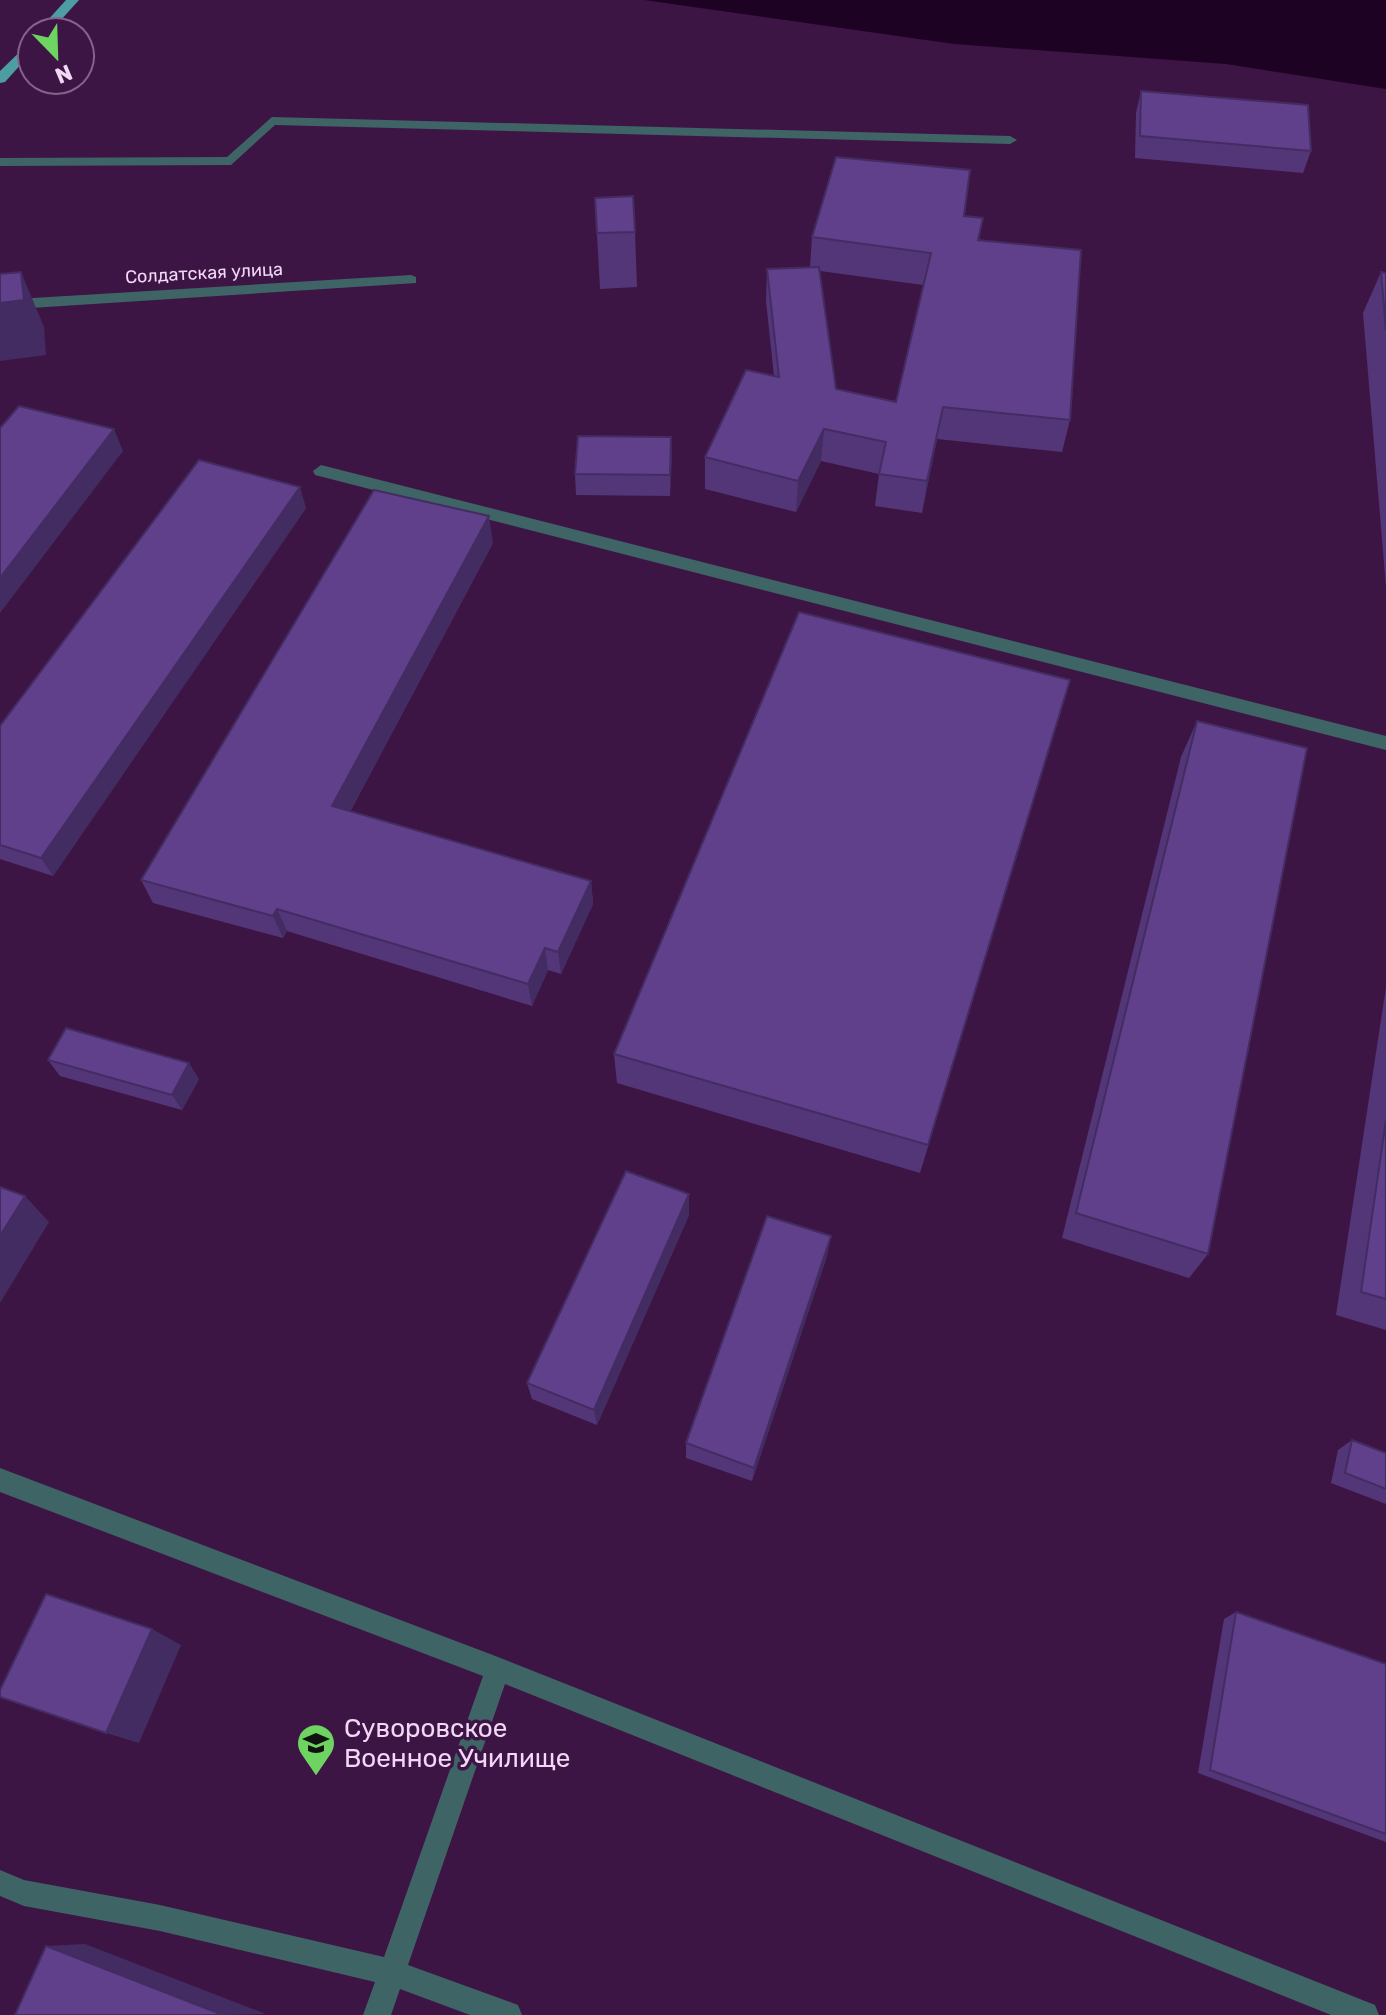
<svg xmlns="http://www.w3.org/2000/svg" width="1386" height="2015" viewBox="0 0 1386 2015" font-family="Rubik,sans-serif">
  <rect width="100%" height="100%" fill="#3d1544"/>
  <path fill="#1e0223" d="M644,0h742v89l-160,-25 -272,-20z"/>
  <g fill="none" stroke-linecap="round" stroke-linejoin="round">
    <g fill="#3f6466" fill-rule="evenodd">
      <path d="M272,117l738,19 7,4 -7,4 -735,-19 -44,40 -231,1v-8l227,-1z"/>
      <path d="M411,275l5,2v6l-416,27v-10z"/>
      <path d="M321,465l1065,271v14l-1071,-275 -2,-4z"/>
      <path d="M0,1468l498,189 867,344 10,4 4,10h-48l-826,-331 -97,281 110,40 4,10h-52l-70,-26 -9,26h-28l12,-33 -215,-51 -136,-25 -24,-10v-26l24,10 136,25 224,52 99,-281 -483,-184z"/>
    </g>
    <g fill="#4c9ea3" fill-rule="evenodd">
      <path d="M66,0h13l-29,32h-13z"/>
      <path d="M32,40v12l-27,30 -5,1v-12z"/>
    </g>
  </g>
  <g fill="#533678" fill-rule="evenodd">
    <path d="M1141,91l170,60 -8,22 -168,-15 1,-45z"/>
    <path d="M595,198l40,34 2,55 -37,2z"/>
    <path d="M964,216l19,2 -4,22 91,180 -8,32 -125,-13 -15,74 -47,-7 4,-32 -58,-13 -25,51 -91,-23v-32l69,-81 -8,-75 1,-32 43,-2 2,-30zM820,271l103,14 -27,117 -60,-13z"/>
    <path d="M1381,272l5,1v314l-23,-274z"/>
    <path d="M671,437l-1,59 -94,-1 -1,-21z"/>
    <path d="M306,508l-253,368 -53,-17v-133z"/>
    <path d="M493,543l-143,269 241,69 2,23 -32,70 -13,-4 -16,36 -245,-75 -4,7 -130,-35 -12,-23z"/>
    <path d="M1070,680l-150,493 -303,-90 -3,-29z"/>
    <path d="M1197,721l11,533 -19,24 -127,-40 119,-481z"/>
    <path d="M1386,987v343l-50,-15z"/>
    <path d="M48,1060l151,19 -17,31 -122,-34z"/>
    <path d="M689,1215l-92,210 -65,-26 -5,-16z"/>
    <path d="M827,1256l-75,225 -66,-23v-15z"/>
    <path d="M1352,1440l34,13v51l-55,-21 7,-33z"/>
    <path d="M1236,1612l150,52v178l-188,-69 26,-154z"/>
  </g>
  <g fill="#432c61">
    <path d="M21,272l23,55 2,28 -46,6v-58z"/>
    <path d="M943,407l-6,32 -15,74 5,-32z"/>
    <path d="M114,429l9,22 -123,162v-35z"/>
    <path d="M824,429l-3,32 -25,51 2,-31z"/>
    <path d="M671,437l1,22 -2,37v-21z"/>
    <path d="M300,487l6,21 -253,368 -12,-18z"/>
    <path d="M489,516l4,27 -153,287 -8,-24z"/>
    <path d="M591,881l2,23 -32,70 -3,-22z"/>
    <path d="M277,909l10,22 -4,7 -10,-22z"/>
    <path d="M545,948l3,22 -16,36 -4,-22z"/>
    <path d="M189,1063l10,16 -17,31 -10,-15z"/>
    <path d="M689,1194v21l-92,210 -3,-15z"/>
    <path d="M25,1196l24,26 -49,81v-67z"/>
    <path d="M831,1236l-4,20 -75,225 2,-13z"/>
    <path d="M152,1629l29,16 -42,98 -33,-10z"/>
    <path d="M85,1944l181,70 -43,1 -177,-69z"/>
  </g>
  <g fill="#603f8b" stroke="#432c61" stroke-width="2">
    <path d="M1141,91l167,14 3,46 -171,-15z"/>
    <path d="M836,157l134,13 -6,46 19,2 -5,22 103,10 -11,170 -127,-13 -16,74 -48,-7 7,-32 -62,-13 -26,52 -93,-24 41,-87 33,7 -12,-108 52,-2 17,122 60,13 35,-149 -119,-16z"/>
    <path d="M633,196l2,36 -38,1 -2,-35z"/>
    <path d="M21,272l3,28 -24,3v-29z"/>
    <path d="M1381,272l5,1v57z"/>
    <path d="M19,406l95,23 -114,149v-150z"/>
    <path d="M578,436l93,1 -1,38 -95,-1z"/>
    <path d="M199,460l101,27 -259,371 -41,-13v-119z"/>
    <path d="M374,490l115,26 -157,290 259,75 -33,71 -13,-4 -17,36 -251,-75 -4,7 -132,-36z"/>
    <path d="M799,612l271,68 -142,465 -314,-91z"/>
    <path d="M1197,721l110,27 -99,506 -132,-41z"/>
    <path d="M66,1028l123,35 -17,32 -124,-35z"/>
    <path d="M1386,1120v179l-25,-7z"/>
    <path d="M626,1171l63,23 -95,216 -67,-27z"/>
    <path d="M0,1187l25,9 -25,40z"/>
    <path d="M767,1216l64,20 -77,232 -68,-25z"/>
    <path d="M1352,1440l34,13v36l-41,-16z"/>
    <path d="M46,1594l106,35 -46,104 -106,-36v-7z"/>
    <path d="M1236,1612l150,52v170l-176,-64z"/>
    <path d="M46,1946l177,69h-208z"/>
  </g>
  <defs>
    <g id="university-pin" transform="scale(2)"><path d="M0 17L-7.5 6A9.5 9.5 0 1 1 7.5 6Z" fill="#6dd361" stroke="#3d1544"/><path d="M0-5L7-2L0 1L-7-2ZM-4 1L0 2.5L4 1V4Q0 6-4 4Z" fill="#111"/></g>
  </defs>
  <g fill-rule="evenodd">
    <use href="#university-pin" x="316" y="1743"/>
  </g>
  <g text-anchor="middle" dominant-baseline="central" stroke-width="7" stroke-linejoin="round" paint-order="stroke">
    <g font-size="18" fill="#f1d8f5" stroke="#3d1544">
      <text transform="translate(204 273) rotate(-3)">Солдатская улица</text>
    </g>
    <g font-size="26" fill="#f1d8f5" stroke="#3d1544" text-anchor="start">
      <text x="344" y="1728">Суворовское<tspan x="344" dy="30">Военное Училище</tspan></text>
    </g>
  </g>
  <g transform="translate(56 56) rotate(157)"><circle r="38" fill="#3d1544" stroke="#85638b" stroke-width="2"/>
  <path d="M0-6L14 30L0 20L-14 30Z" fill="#6dd361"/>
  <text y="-12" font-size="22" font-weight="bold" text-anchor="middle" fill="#f1d8f5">N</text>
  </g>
</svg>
